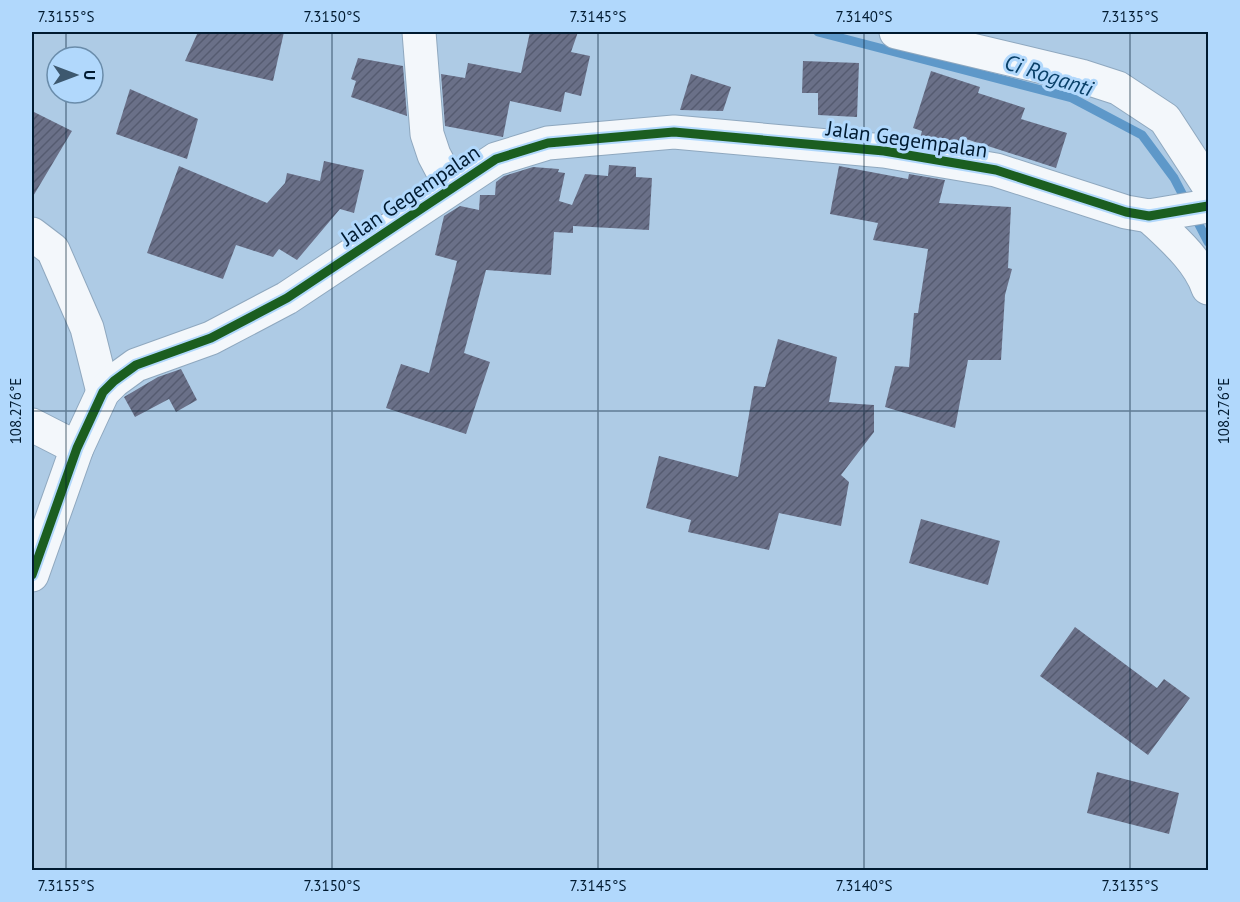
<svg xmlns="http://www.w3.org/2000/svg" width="1240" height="902" viewBox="0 0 1240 902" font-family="'PT Sans',sans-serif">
  <defs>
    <pattern id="building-hatch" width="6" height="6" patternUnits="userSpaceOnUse" patternTransform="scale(1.5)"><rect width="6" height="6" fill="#6a7088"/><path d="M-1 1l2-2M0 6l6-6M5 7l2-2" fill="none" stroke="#555b70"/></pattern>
  </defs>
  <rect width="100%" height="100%" fill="#aecbe5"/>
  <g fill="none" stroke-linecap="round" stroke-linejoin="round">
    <g stroke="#5e98c9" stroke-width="9">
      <path d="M818,32l254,66 70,37 32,43 13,25"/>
      <path d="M1194,215l14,27"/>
    </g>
  </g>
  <g fill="url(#building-hatch)">
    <path d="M198,32h86l-11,49 -88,-20z"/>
    <path d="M530,32h48l-7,20 19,4 -9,40 -16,-4 -4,20 -51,-11 -7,36 -58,-11 -4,-52 24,4 3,-15 53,10z"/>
    <path d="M358,58l45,8 4,50 -56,-19 5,-16 -5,-2z"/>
    <path d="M803,61l56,2 -2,54 -39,-2v-22h-16z"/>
    <path d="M931,71l49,16 -2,6 47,15 -4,11 46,14 -11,35 -93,-30 -1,6h-7l-35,-6 2,-7 -9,-3z"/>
    <path d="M691,74l40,13 -8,24 -43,-1z"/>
    <path d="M130,89l68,30 -11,40 -71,-25z"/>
    <path d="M32,111l40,20 -40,67z"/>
    <path d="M324,161l40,9 -10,43 -14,-4 -43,51 -18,-11 -6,8 -37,-12 -13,34 -76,-26 32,-87 88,37 18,-20 2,-10 33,8z"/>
    <path d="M609,165l27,2v10l16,1 -3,52 -76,-4v7l-19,-1 -3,43 -65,-5 -22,83 26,9 -24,72 -80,-26 15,-44 28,9 28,-112 -22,-6 9,-39 16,-10 19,4 1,-15h15l1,-13 8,-6 29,-9 26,2 -1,3 7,1 -6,28 13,4 13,-31 23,2z"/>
    <path d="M839,166l69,13 1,-5 36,6 -6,23 72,4 -3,61 4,1 -7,26 -4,65h-33l-13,68 -70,-21 10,-41 14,1 5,-54h4l10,-64 -55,-9 5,-17 -48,-9z"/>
    <path d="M778,339l59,18 -8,45 45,3v27l-33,43 8,7 -8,44 -62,-13 -10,37 -81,-18 3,-12 -45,-12 13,-52 79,21 16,-91 11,1z"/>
    <path d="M181,369l16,31 -21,12 -7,-13 -34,18 -11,-20 34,-20z"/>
    <path d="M921,519l79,22 -12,44 -79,-22z"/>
    <path d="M1075,627l82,61 7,-9 26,19 -42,57 -108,-79z"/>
    <path d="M1097,772l82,21 -10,41 -82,-21z"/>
  </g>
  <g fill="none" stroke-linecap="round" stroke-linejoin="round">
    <g stroke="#8fa8bf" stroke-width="35">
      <g id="minor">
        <path d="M419,32l8,102 7,21 17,32"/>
        <path d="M896,32l185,44 37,12 47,31 43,66"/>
        <path d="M1149,216c22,21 49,43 59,72"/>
        <path d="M32,234l21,16 34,78 16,64"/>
        <path d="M32,425l45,23"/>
        <path d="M32,575l45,-127 26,-56 11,-11 22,-16 75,-27 76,-40 209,-139 52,-16 126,-11 210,19 112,19 130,42 23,4 59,-10"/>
      </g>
    </g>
    <use href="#minor" stroke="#f3f7fb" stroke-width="33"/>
    <g stroke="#b1d8fc" stroke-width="13">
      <path id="cycleway" d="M32,575l45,-127 26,-56 11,-11 22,-16 75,-27 76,-40 209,-139 52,-16 126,-11 210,19 112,19 130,42 23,4 59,-10"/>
    </g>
    <use href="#cycleway" stroke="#1b5e20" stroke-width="9"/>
  </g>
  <path fill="none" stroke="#001a30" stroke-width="1.5" stroke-opacity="0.45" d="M66,32v25M332,32v838M598,32v838M864,32v838M1130,32v838M66,93v777M32,411h1176"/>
  <g text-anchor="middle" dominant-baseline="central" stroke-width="6" stroke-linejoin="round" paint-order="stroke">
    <g font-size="21" fill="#001a30" stroke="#b1d8fc">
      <text transform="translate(907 139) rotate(8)">Jalan Gegempalan</text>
      <text transform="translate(410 195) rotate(-34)">Jalan Gegempalan</text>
    </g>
    <g font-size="22" font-style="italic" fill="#0a4169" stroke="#b1d8fc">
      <text transform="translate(1049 75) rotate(18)">Ci Roganti</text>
    </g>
  </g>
  <rect width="1240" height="902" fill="none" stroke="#b1d8fc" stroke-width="66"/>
  <g transform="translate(75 75) rotate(90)"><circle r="28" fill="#b1d8fc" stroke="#6a8caa" stroke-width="1.5"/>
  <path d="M0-4.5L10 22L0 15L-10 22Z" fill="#3d586f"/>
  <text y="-9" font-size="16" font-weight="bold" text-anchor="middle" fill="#001a30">U</text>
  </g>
  <rect x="33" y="33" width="1174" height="836" fill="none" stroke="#001a30" stroke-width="2"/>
  <g font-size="15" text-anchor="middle" fill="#001a30">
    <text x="66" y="22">7.3155°S</text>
    <text x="332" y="22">7.3150°S</text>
    <text x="598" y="22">7.3145°S</text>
    <text x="864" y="22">7.3140°S</text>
    <text x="1130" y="22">7.3135°S</text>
    <text transform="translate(1224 411) rotate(-90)" y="5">108.276°E</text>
    <text transform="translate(16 411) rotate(-90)" y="5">108.276°E</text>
    <text x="66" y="891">7.3155°S</text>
    <text x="332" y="891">7.3150°S</text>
    <text x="598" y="891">7.3145°S</text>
    <text x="864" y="891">7.3140°S</text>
    <text x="1130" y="891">7.3135°S</text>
  </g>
</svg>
